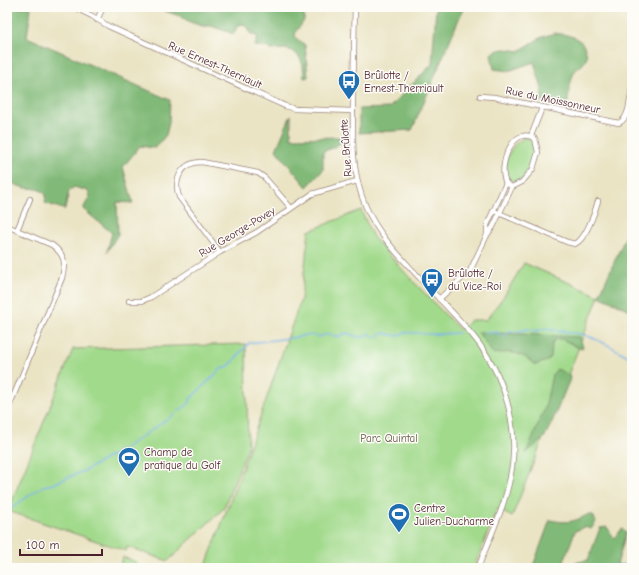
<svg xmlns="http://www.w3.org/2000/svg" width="639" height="575" viewBox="0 0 639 575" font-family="'Comic Neue',sans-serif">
  <rect width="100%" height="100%" fill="#fdfcf7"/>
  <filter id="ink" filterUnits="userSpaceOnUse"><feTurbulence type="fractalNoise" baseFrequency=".025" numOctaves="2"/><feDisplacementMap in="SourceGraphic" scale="8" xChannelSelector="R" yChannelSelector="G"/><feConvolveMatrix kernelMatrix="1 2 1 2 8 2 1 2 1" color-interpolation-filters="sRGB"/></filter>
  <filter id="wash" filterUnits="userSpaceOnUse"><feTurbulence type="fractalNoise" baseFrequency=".012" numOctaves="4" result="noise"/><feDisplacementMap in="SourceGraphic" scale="16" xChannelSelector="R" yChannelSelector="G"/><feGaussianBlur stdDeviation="0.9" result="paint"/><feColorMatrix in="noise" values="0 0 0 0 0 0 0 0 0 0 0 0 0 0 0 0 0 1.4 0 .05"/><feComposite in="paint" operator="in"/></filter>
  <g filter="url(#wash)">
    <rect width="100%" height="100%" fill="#eae4c4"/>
    <g fill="#a2da8c" stroke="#767c5c">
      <path d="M524,138l6,1 3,2c5,15 -2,37 -19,41l-7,-4c-6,-14 3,-33 17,-40z"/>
      <path d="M361,210l12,27 38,42 49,51 11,-10h15l18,-24 20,-33 75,33 -87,221 -15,-8 -23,59h-269l36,-96 60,-173 8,-68z"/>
      <path d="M246,344l2,103 -24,61 -56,53 -41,-14 -1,4 -118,-40 65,-162z"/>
      <path d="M123,557l15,6 -2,5h-17z"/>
    </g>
    <g fill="#81ba78" stroke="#666c52">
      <path d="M7,7h24l-4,30 143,63 -1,23 -3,12 -11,13 -15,-2 -17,21 10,36 -16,-1 1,32 -11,18 5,-19 -29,-24 7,-13 -2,-5 -14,-4 -5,4 -4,18h-2l-18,-6 1,-8c-7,-9 -15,-5 -24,-8 -5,-1 -10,-4 -15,-6z"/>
      <path d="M153,7h149c1,4 3,8 2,13 -2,6 -13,13 -7,19 3,2 6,4 8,6l3,32 -4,1 -1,-13 -3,-7 -7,-7 -8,-2 -14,1 -5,-3 -11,-1 3,-9 -8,-4 -2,-6 -7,-3 -4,2 -3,8 -23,-8h-9l-12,-4 -10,-6z"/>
      <path d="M435,7h29l-52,123 -53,3v-24l30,-1 43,-44 4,-55z"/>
      <path d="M554,33c14,2 29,3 32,19 1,3 1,7 -1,9 -3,6 -10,7 -12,14 -4,10 -4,21 -6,31l-26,-5 1,-12 -8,-27 -26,9 -14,-2 -3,-15c11,-7 15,-5 28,-3l21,-13z"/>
      <path d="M291,115v23l52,-1v4l-10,7 -10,3v19l-16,17 -31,-37z"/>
      <path d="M632,222v89l-33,-15z"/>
      <path d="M478,332l102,5 3,11 -2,1 -19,-10 -8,1 -2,4 -1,13 -4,4 -12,4c-14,-13 -23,-14 -42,-11z"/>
      <path d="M557,369l12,6 1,4 -18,43 -8,16 -18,15 19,-45 7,-33z"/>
      <path d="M587,515h6l3,7 -5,7 -6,-2 -10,4 -11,30 1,4 23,-5 12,-32 7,-1 7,11 8,-9 4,3 -9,33h15v3h-101l2,-2 17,-46c16,3 22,3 37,-5z"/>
    </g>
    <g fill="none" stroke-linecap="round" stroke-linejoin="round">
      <g stroke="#7cb4ec" stroke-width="1.5">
        <path d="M483,332l11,1 3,-1 4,4h3l5,-5h12l6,-2 9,2 11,-3 3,2h6l3,2 5,-2 2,3c20,-3 48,16 66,25"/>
        <path d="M179,411l10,-7 2,-6 30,-29 8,-3 20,-23 50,-6c5,-3 14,-2 20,0 7,-4 12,-3 19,0l8,-4 16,5 7,-5 3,3 3,2 8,-5 14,3c9,-6 22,-2 32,-2 10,1 19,-1 29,-1"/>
        <path d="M7,511l36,-25 10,-2 35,-15 37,-21 50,-34"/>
        <path d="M575,568l5,-1 52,-2"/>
      </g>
    </g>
  </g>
  <g filter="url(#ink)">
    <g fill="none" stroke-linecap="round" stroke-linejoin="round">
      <g stroke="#9a8278" stroke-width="6">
        <g id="street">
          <path d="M355,7c-1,29 -1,58 -2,87 0,39 -3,76 13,113 14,32 40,55 62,80 17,18 38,38 52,58 27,37 40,88 30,133 -6,31 -21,61 -32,90"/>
          <path d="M631,7l1,1"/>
          <path d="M78,9l14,7 16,10 177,80 10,3 58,2"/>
          <path d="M97,20l6,-13"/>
          <path d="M480,96l14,1 125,26c11,-5 11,-26 13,-36"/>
          <path d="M531,136l11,-28"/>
          <path d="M494,211l73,31 8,2c11,-5 20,-32 23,-43"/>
          <path d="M7,226l45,19c13,10 14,17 10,33l-51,124 -4,6"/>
          <path d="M17,230l13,-31"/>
          <path d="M487,235v-10l19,-42"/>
          <path d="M220,252l-41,-55c-6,-18 3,-35 23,-35l56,11 7,5 26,30"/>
          <path d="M439,299l31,-28 17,-36 6,-8 19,-40 10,-5 11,-13 5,-17 -3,-13c-22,-16 -38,28 -29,44l6,4"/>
          <path d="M129,301h13l9,-4 69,-45 37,-20 55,-38 45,-13"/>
        </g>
      </g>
      <use href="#street" stroke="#fff" stroke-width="4.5"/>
    </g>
  </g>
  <defs>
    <g id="bus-pin" transform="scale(1.15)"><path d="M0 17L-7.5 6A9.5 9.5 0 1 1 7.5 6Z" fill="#1f6fb2" stroke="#fdfcf7"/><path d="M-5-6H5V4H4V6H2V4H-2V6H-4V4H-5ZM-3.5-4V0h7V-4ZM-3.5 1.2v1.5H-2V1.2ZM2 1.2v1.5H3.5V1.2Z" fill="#fff"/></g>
    <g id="stadium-pin" transform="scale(1.15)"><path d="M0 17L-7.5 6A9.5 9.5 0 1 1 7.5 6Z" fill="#1f6fb2" stroke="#fdfcf7"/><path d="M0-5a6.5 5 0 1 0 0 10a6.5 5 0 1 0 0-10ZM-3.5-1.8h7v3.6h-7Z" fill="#fff"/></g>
  </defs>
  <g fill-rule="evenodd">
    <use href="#bus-pin" x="349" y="81"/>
    <use href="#bus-pin" x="432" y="279"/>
    <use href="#stadium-pin" x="129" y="458"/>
    <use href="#stadium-pin" x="399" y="514"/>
  </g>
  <g text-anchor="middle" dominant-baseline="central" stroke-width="3" stroke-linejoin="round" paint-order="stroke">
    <g font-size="11" fill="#4a1f2b" stroke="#fdfcf7">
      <text transform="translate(215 65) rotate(24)">Rue Ernest-Therriault</text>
      <text transform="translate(553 100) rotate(12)">Rue du Moissonneur</text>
      <text transform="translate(346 148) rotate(-94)">Rue Brûlotte</text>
      <text transform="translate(237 232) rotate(-31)">Rue George-Povey</text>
    </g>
    <g font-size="11" fill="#4a1f2b" stroke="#fdfcf7" text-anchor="start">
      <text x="364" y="75">Brûlotte /<tspan x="364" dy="13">Ernest-Therriault</tspan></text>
      <text x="448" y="273">Brûlotte /<tspan x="448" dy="13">du Vice-Roi</tspan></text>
      <text x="144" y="452">Champ de<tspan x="144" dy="13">pratique du Golf</tspan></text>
      <text x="414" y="508">Centre<tspan x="414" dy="13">Julien-Ducharme</tspan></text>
    </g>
    <g font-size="11" fill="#645748" stroke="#fdfcf7">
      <text x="389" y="438">Parc Quintal</text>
    </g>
  </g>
  <rect width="639" height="575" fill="none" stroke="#fdfcf7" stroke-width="24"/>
  <path d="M20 549v6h82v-6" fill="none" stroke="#4a1f2b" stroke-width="2"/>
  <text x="26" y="549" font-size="12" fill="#4a1f2b" stroke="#fdfcf7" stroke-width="3" paint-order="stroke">100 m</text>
</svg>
